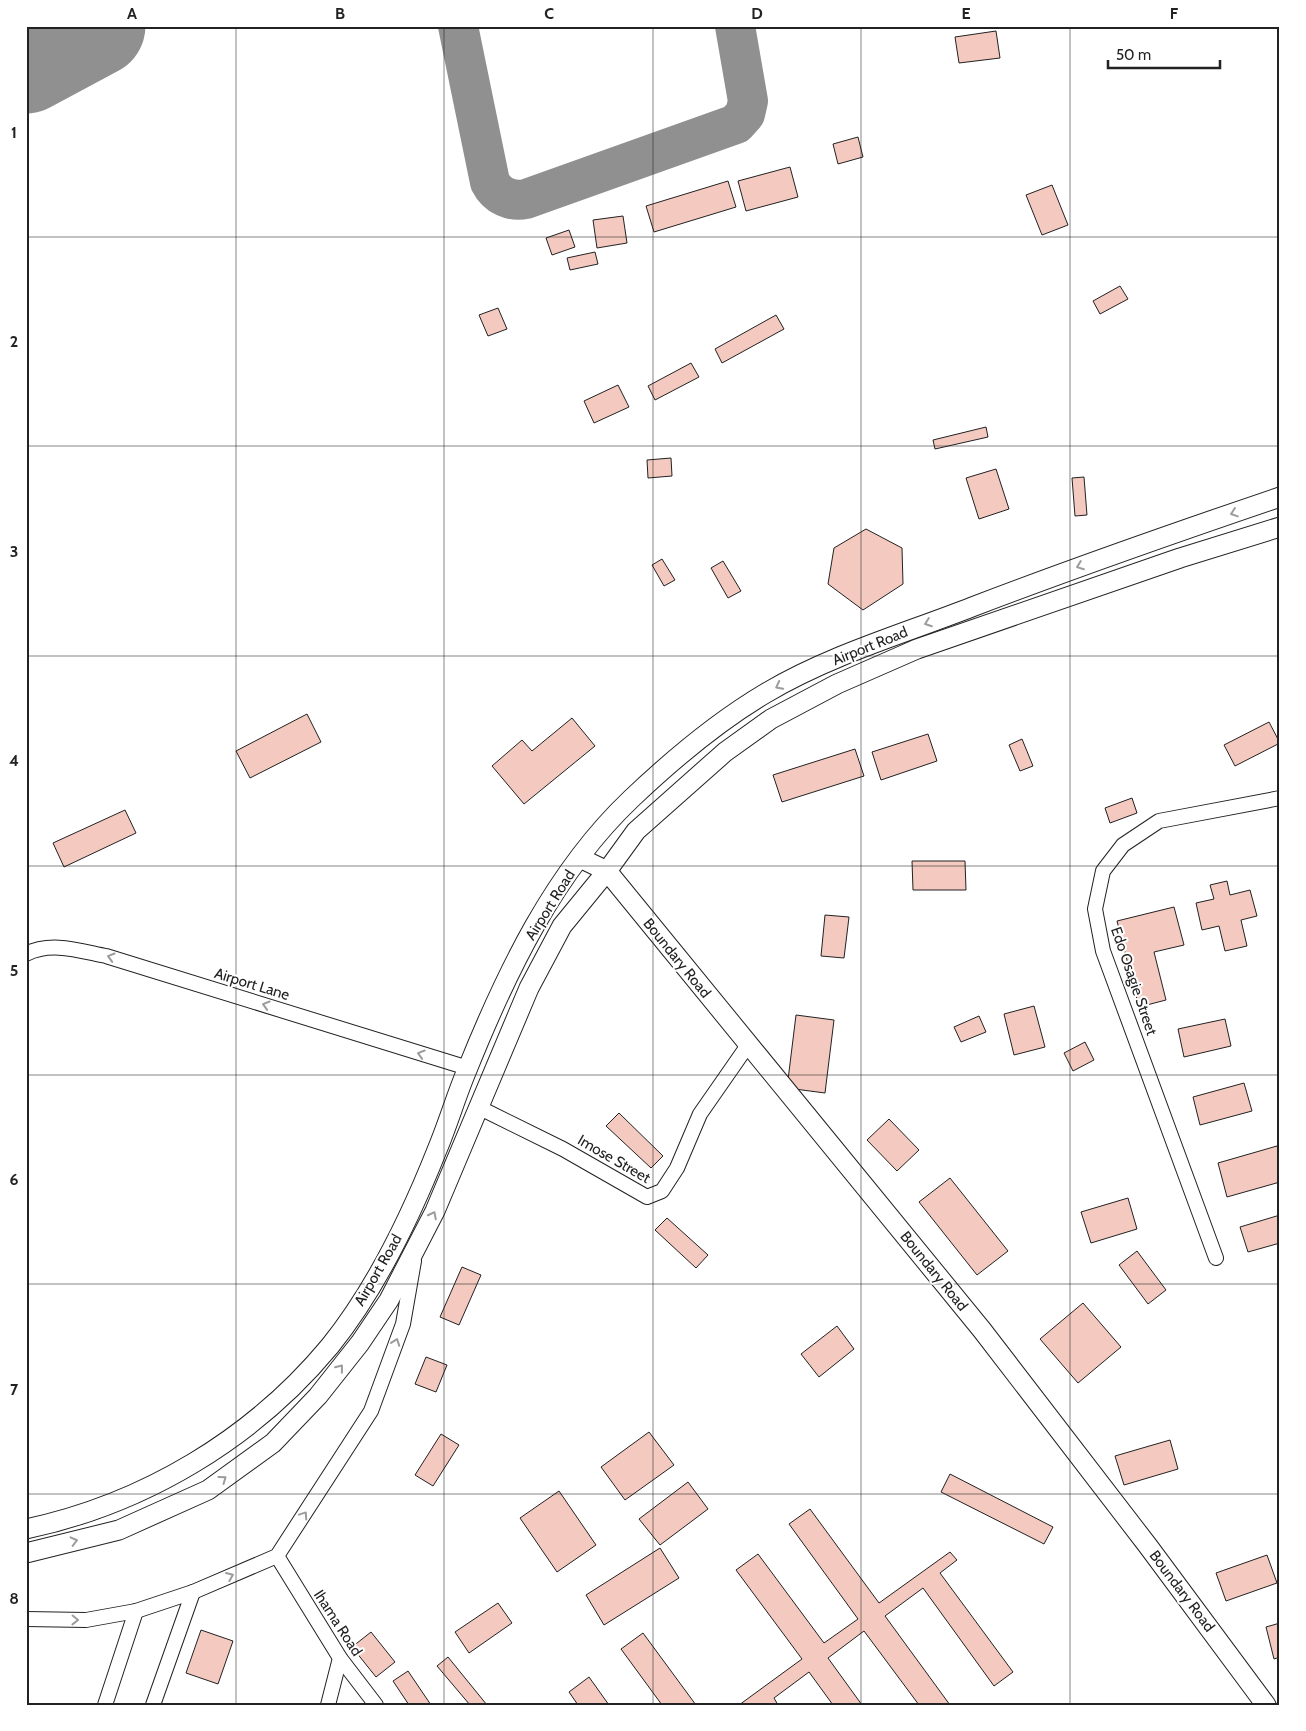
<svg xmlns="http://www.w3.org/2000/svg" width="1306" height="1731" viewBox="0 0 1306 1731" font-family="Cabin,sans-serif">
  <rect width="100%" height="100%" fill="#fff"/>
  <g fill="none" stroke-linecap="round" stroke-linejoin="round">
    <path stroke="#909090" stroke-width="40" d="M458,26l32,156c7,14 21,20 36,17l210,-75 9,-10 3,-13 -13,-75"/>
    <path stroke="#909090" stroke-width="101" d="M26,63l69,-37"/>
  </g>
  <g fill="#f3c9c0" stroke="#222">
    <path d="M996,31l4,27 -41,5 -4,-26z"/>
    <path d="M858,137l5,20 -25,7 -5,-20z"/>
    <path d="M790,167l8,30 -52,14 -8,-30z"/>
    <path d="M728,181l8,26 -82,25 -8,-26z"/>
    <path d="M1052,185l16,40 -26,10 -16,-40z"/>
    <path d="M623,216l4,27 -30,5 -4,-28z"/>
    <path d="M569,230l6,17 -23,8 -6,-17z"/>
    <path d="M595,252l3,12 -28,6 -3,-12z"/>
    <path d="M1120,286l8,13 -28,15 -7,-13z"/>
    <path d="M498,308l9,21 -19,7 -9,-21z"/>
    <path d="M776,315l8,14 -62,34 -7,-14z"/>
    <path d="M691,363l8,14 -44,23 -7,-14z"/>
    <path d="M618,385l11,22 -35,16 -10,-22z"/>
    <path d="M986,427l2,10 -53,12 -2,-9z"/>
    <path d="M671,458l1,18 -24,2 -1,-18z"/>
    <path d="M996,469l13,40 -30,10 -13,-41z"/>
    <path d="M1084,477l3,38 -12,1 -3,-38z"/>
    <path d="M866,529l36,19 1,36 -40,26 -35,-26 6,-36z"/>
    <path d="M662,559l13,21 -11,6 -12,-21z"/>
    <path d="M723,561l18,30 -13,7 -17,-30z"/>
    <path d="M307,714l14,28 -71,36 -14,-27z"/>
    <path d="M572,718l23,28 -71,58 -32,-38 30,-26 10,11z"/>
    <path d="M1269,722l11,21 -45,23 -11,-21z"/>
    <path d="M928,734l9,27 -56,19 -9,-28z"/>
    <path d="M1022,739l11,27 -13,5 -11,-26z"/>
    <path d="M855,749l9,27 -82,26 -9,-27z"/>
    <path d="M1132,798l5,15 -27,10 -5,-15z"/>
    <path d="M125,810l11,23 -72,34 -11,-24z"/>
    <path d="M912,861h53l1,29h-53z"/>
    <path d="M1227,881l3,14 20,-5 7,26 -16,4 6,26 -22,5 -6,-25 -17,4 -6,-27 18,-4 -4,-14z"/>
    <path d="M1174,907l10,38 -30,7 12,48 -27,7 -22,-86z"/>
    <path d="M825,915l24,2 -5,41 -23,-2z"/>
    <path d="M1034,1006l11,41 -31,8 -10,-41z"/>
    <path d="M796,1015l38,5 -9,73 -38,-5z"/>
    <path d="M979,1016l7,16 -25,10 -7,-15z"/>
    <path d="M1225,1019l6,27 -47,11 -6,-28z"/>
    <path d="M1085,1042l9,18 -21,11 -9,-18z"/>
    <path d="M1244,1083l8,28 -52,14 -7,-28z"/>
    <path d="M619,1113l44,43 -12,12 -45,-42z"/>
    <path d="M889,1119l30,31 -22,21 -30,-31z"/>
    <path d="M1277,1146l3,10v26l-53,15 -9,-34z"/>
    <path d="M950,1178l58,73 -31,24 -58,-73z"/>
    <path d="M1128,1198l9,31 -46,14 -10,-31z"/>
    <path d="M1280,1215v28l-32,9 -8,-25z"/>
    <path d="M667,1218l41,37 -12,13 -41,-38z"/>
    <path d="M1137,1251l29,39 -18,14 -29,-39z"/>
    <path d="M462,1267l19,8 -22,50 -19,-8z"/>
    <path d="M1083,1303l38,44 -43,36 -38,-44z"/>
    <path d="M837,1326l17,23 -35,28 -18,-23z"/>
    <path d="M426,1357l21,8 -11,27 -21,-8z"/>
    <path d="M649,1432l25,33 -49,35 -24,-33z"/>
    <path d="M441,1434l18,11 -26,41 -18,-11z"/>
    <path d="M1170,1440l8,29 -54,16 -9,-29z"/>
    <path d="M950,1474l103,53 -9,17 -103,-52z"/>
    <path d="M688,1482l20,27 -48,36 -21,-26z"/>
    <path d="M559,1491l37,54 -39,27 -37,-54z"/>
    <path d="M810,1509l69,94 71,-51 7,8 -17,13 73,99 -19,14 -71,-98 -38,28 65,89h-31l-55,-74 -36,27 34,47h-29l-24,-33 -35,26 4,7h-39l63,-46 -66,-89 22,-16 66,89 34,-24 -69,-95z"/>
    <path d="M660,1548l19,30 -75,47 -18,-30z"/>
    <path d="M1267,1555l10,28 -51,18 -10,-28z"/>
    <path d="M498,1603l14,20 -43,30 -14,-21z"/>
    <path d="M1280,1623v34l-6,2 -8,-32z"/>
    <path d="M201,1630l32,11 -15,43 -32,-11z"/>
    <path d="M371,1632l24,30 -19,15 -24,-30z"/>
    <path d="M643,1633l53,72h-34l-41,-56z"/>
    <path d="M448,1657l39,48h-17l-33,-39z"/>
    <path d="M408,1671l23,34h-22l-16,-24z"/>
    <path d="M589,1677l20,28h-31l-9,-13z"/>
  </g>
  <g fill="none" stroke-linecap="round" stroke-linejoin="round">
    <g stroke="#222" stroke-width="16">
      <g id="street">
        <path d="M26,954c25,-13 54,-3 80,2l362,112"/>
        <path d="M480,1108l83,41 84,48 15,-6 15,-23 23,-54 48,-69"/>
        <path d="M1216,1258l-113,-307 -8,-42 8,-38 20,-26 36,-24 121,-23"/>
        <path d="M277,1556l63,102 36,47"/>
        <path d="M26,1619l60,1 50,-9 57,-19 84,-36 94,-145 32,-87 11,-63"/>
        <path d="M105,1705l31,-94"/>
        <path d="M153,1705l40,-113"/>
        <path d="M328,1705l12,-47"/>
      </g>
    </g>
    <g stroke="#222" stroke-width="21">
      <g id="secondary">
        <path d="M580,858l27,13 375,459 166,216 118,159"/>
        <path d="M26,1529c118,-25 227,-90 304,-183 46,-57 80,-128 107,-196 11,-26 19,-54 30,-80 39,-97 87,-198 164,-271 41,-39 86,-77 135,-106 64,-38 137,-59 206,-86 102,-39 205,-75 308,-110"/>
        <path d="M26,1553l93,-23 89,-40 65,-47 45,-47 42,-53 29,-43 46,-89 94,-223 33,-62 45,-55 29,-40 89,-79 46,-33 66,-35 80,-35 263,-91 100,-31"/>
      </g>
    </g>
    <use href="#street" stroke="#fff" stroke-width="14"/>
    <use href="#secondary" stroke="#fff" stroke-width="19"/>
  </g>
  <defs><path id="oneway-chevron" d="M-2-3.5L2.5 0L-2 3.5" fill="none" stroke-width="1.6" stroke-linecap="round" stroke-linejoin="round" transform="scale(1.25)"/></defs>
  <g stroke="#9c9c9c">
    <use href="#oneway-chevron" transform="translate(1234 513) rotate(161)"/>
    <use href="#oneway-chevron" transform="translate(1080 566) rotate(159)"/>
    <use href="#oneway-chevron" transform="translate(928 623) rotate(160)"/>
    <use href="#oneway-chevron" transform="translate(779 686) rotate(153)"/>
    <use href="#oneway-chevron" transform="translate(111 957) rotate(-164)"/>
    <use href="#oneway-chevron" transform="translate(266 1005) rotate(-163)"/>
    <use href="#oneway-chevron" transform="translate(421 1054) rotate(-163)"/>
    <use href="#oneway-chevron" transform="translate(433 1215) rotate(-63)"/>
    <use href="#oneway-chevron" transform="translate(396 1342) rotate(-70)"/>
    <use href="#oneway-chevron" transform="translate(340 1368) rotate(-52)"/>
    <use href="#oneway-chevron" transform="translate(223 1479) rotate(-36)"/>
    <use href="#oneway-chevron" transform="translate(304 1515) rotate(-56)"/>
    <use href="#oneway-chevron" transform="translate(74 1541) rotate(-14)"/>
    <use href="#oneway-chevron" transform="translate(230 1576) rotate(-23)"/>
    <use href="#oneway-chevron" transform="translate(75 1620) rotate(1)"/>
  </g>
  <path fill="none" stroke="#222" stroke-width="1" stroke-opacity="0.55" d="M236,26v1679M444,26v1679M653,26v1679M861,26v1679M1070,26v1679M26,237h1254M26,446h1254M26,656h1254M26,866h1254M26,1075h1254M26,1284h1254M26,1494h1254"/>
  <g text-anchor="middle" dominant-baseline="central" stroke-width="4" stroke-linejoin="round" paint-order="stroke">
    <g font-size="15" fill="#222" stroke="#fff">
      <text transform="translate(870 646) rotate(-22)">Airport Road</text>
      <text transform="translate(550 905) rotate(-58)">Airport Road</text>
      <text transform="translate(677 958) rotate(51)">Boundary Road</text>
      <text transform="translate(1134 981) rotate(71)">Edo Osagie Street</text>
      <text transform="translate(252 984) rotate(17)">Airport Lane</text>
      <text transform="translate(614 1159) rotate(30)">Imose Street</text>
      <text transform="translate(378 1270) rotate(-60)">Airport Road</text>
      <text transform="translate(934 1271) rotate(51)">Boundary Road</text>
      <text transform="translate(1182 1591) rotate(53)">Boundary Road</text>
      <text transform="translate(338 1623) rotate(57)">Ihama Road</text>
    </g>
  </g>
  <rect width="1306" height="1731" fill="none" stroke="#ffffff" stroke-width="55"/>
  <path d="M1108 60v8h112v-8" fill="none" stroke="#222222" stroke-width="2.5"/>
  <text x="1116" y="60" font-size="15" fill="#222222" stroke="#ffffff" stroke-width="4" paint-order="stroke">50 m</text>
  <rect x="28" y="28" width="1250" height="1676" fill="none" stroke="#222" stroke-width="2"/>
  <g font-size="16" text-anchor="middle" font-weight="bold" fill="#222">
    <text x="132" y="19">A</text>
    <text x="340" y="19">B</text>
    <text x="549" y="19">C</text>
    <text x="757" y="19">D</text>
    <text x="966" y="19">E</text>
    <text x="1174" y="19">F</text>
    <text x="14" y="138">1</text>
    <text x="14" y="347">2</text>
    <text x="14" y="557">3</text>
    <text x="14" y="766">4</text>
    <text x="14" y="976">5</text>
    <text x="14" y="1185">6</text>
    <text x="14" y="1395">7</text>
    <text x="14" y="1604">8</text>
  </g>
</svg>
